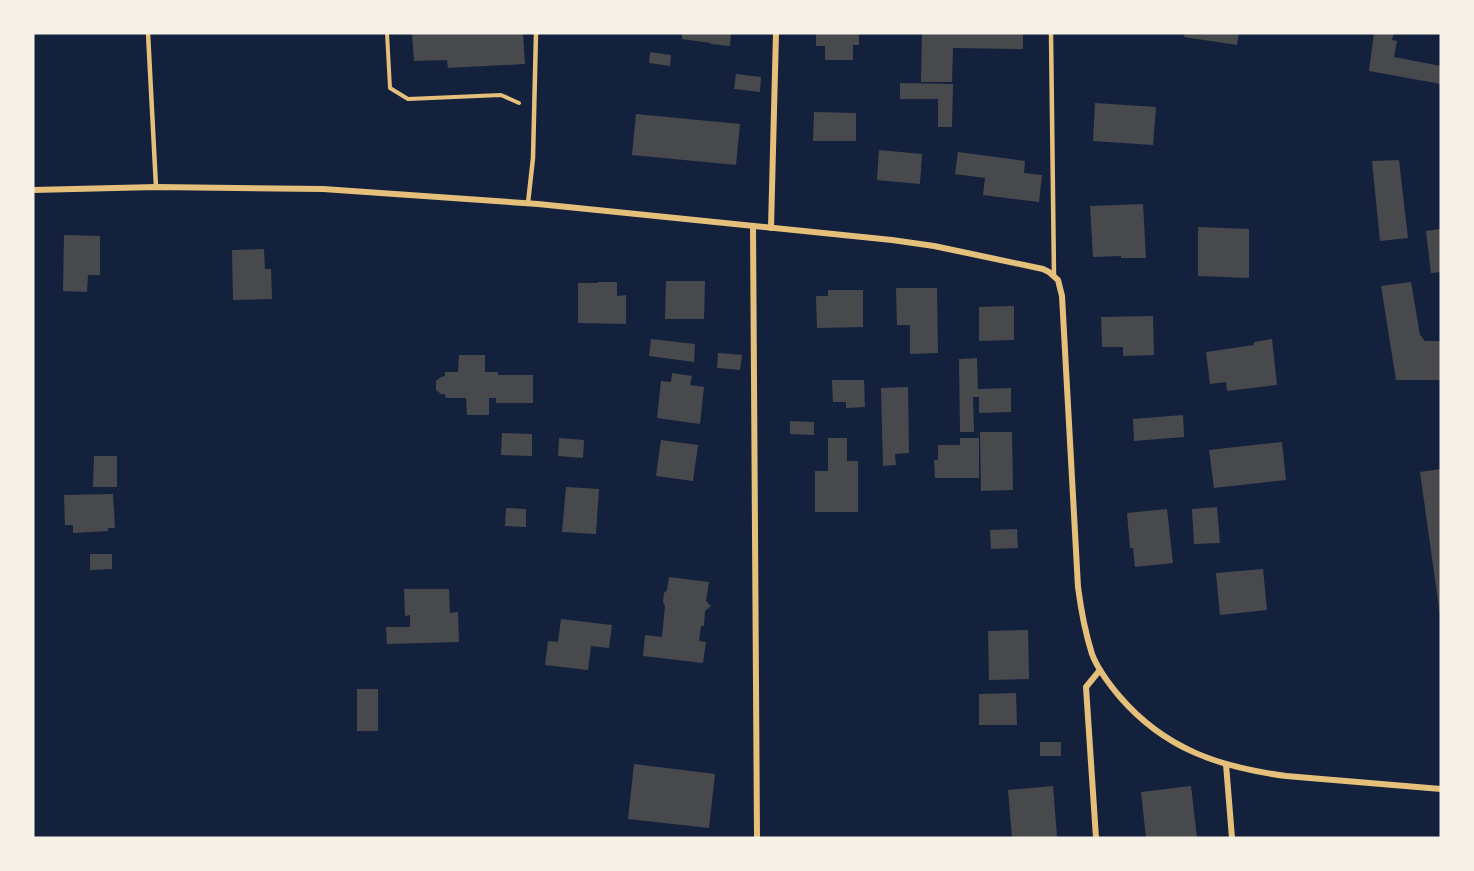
<svg xmlns="http://www.w3.org/2000/svg" width="1474" height="871" viewBox="0 0 1474 871" font-family="Lato,sans-serif">
  <rect width="100%" height="100%" fill="#14213d"/>
  <g fill="#48494c">
    <path d="M412,33h111l2,31 -77,4 -1,-8 -33,1z"/>
    <path d="M682,33h49l-1,13 -20,-2 1,-1 -29,-4z"/>
    <path d="M816,33h43v12h-6v15h-28v-14h-9z"/>
    <path d="M922,33h101v16l-70,-1 -1,34h-31z"/>
    <path d="M1185,33h54l-2,12 -53,-8z"/>
    <path d="M1374,33h20l-2,7 5,1 -3,16 47,9v18l-72,-13z"/>
    <path d="M650,52l21,3 -1,11 -21,-3z"/>
    <path d="M736,74l25,3 -1,15 -26,-3z"/>
    <path d="M900,83l53,1 -1,43h-14v-28h-38z"/>
    <path d="M1095,103l61,4 -3,38 -60,-4z"/>
    <path d="M814,112l42,1v28h-43z"/>
    <path d="M636,114l104,10 -4,41 -104,-10z"/>
    <path d="M879,150l43,4 -2,30 -43,-4z"/>
    <path d="M958,152l67,9 -1,12 18,2 -3,27 -56,-7 2,-17 -30,-4z"/>
    <path d="M1399,160l9,78 -28,3 -8,-80z"/>
    <path d="M1143,204l3,54h-25v-2l-28,1 -3,-51z"/>
    <path d="M1198,227l51,2v49l-51,-2z"/>
    <path d="M1441,229v43l-10,1 -5,-42z"/>
    <path d="M64,235l36,1v39h-12l-1,17 -24,-1z"/>
    <path d="M264,249l1,20h6l1,30 -39,1 -1,-50z"/>
    <path d="M666,281h39l-1,38h-39z"/>
    <path d="M598,282h19v14l9,-1v29l-48,-1v-40h20z"/>
    <path d="M1411,282l9,53 5,6h16v39h-45l-15,-94z"/>
    <path d="M896,288h41l1,65 -28,1v-29h-13z"/>
    <path d="M828,290h35v37l-46,1 -1,-32h12z"/>
    <path d="M1014,306v34l-35,1v-34z"/>
    <path d="M1153,316l1,39 -31,1v-9h-21l-1,-30z"/>
    <path d="M651,339l44,5 -1,18 -45,-6z"/>
    <path d="M1272,339l5,46 -50,6 -1,-9 -16,2 -4,-32 48,-7v-3z"/>
    <path d="M718,353l24,2 -2,15 -23,-2z"/>
    <path d="M459,355h26v17h13v3h35v28h-37v-5h-7v17h-22l-1,-17h-20l-1,-4h-4l-5,-4v-9l5,-4 4,-1v-4h13z"/>
    <path d="M977,358l1,31 33,-1v24l-32,1v-16h-6l1,35h-14l-1,-73z"/>
    <path d="M672,373l20,3 -2,9 14,2 -4,37 -43,-6 4,-37 10,1z"/>
    <path d="M832,380h32l1,27 -19,1v-6h-13z"/>
    <path d="M908,387l1,66 -14,1 1,11 -13,1 -2,-78z"/>
    <path d="M1183,415l1,22 -50,4 -1,-22z"/>
    <path d="M790,421l24,1v13l-24,-1z"/>
    <path d="M980,432h32l1,58 -32,1z"/>
    <path d="M502,433l30,1v22l-31,-1z"/>
    <path d="M559,438l25,2 -1,18 -25,-2z"/>
    <path d="M828,438h19v23h11v51h-43v-41h13z"/>
    <path d="M960,438h19v40h-44l-1,-18h4v-15h22z"/>
    <path d="M661,440l37,5 -5,36 -37,-5z"/>
    <path d="M1282,442l4,38 -72,8 -5,-38z"/>
    <path d="M94,456h23v31h-24z"/>
    <path d="M1441,469v146h-1l-20,-143z"/>
    <path d="M566,487l33,2 -3,45 -34,-2z"/>
    <path d="M113,494l2,34h-7v3l-35,2v-8h-8l-1,-30z"/>
    <path d="M1217,507l3,36 -26,1 -2,-35z"/>
    <path d="M506,508l20,1v18l-21,-1z"/>
    <path d="M1167,509l6,54 -38,4 -2,-19h-3l-3,-35z"/>
    <path d="M1017,529l1,19 -27,1 -1,-19z"/>
    <path d="M90,554h22v15l-22,1z"/>
    <path d="M1263,569l4,41 -47,5 -4,-42z"/>
    <path d="M669,577l40,5 -3,19 5,5 -6,5 -1,15h-3l-2,15 7,1 -3,21 -60,-7 2,-21 17,2 3,-31 -2,-4 1,-9 3,-3z"/>
    <path d="M404,589h45l1,24 8,-1 1,30 -72,2 -1,-17h24v-12l-5,1z"/>
    <path d="M561,619l51,6 -3,23 -18,-2 -3,24 -43,-5 3,-24 10,1z"/>
    <path d="M1028,630l1,49 -40,1 -1,-49z"/>
    <rect x="357" y="689" width="21" height="42"/>
    <path d="M1016,693l1,32h-38v-31z"/>
    <rect x="1040" y="742" width="21" height="14"/>
    <path d="M634,764l81,10 -6,54 -81,-9z"/>
    <path d="M1053,786l4,51 -45,1 -4,-48z"/>
    <path d="M1191,786l6,52h-51l-5,-46z"/>
  </g>
  <g fill="none" stroke-linecap="round" stroke-linejoin="round">
    <path stroke="#e5c07b" stroke-width="4" d="M387,33l3,55 18,11 93,-4 18,8"/>
    <g stroke="#e5c07b" stroke-width="4.5">
      <path d="M148,33l8,154"/>
      <path d="M1051,33l3,243"/>
      <path d="M528,203l5,-45 3,-125"/>
    </g>
    <g stroke="#e5c07b" stroke-width="6">
      <path d="M33,190l123,-3 167,2 215,15 354,36 42,6 109,23 6,3 9,8 4,16 16,291c3,23 7,45 14,67 6,16 17,30 28,43 45,52 99,70 166,79l155,13"/>
      <path d="M753,226l4,612"/>
      <path d="M771,228l5,-195"/>
      <path d="M1226,764l6,74"/>
      <path d="M1096,838l-10,-151 14,-17"/>
    </g>
  </g>
  <rect width="1474" height="871" fill="none" stroke="#f6f1e7" stroke-width="69"/>
</svg>
